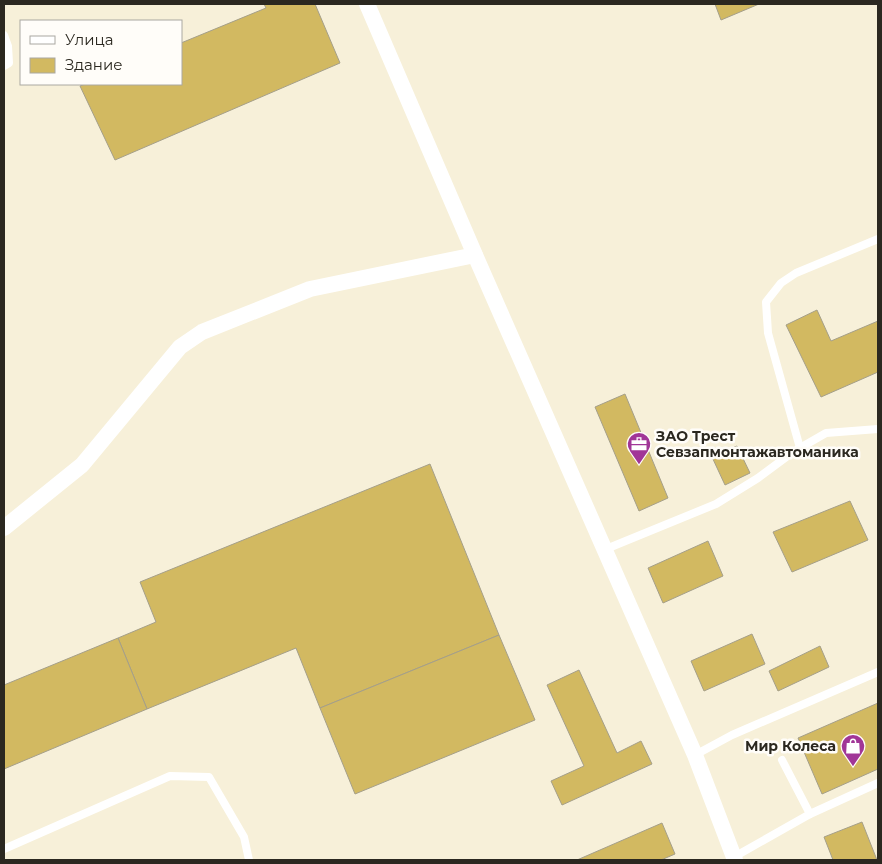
<svg xmlns="http://www.w3.org/2000/svg" width="882" height="864" viewBox="0 0 882 864" font-family="Montserrat,sans-serif">
  <rect width="100%" height="100%" fill="#f7f0d9"/>
  <g fill="#d2b961" stroke="#a59f89">
    <path d="M264,4h51l25,59 -225,97 -35,-74 5,-2h96v-41l85,-35z"/>
    <path d="M715,4h44l-38,16z"/>
    <path d="M817,310l14,31 47,-20v51l-57,25 -35,-72z"/>
    <path d="M625,394l43,104 -29,13 -44,-104z"/>
    <path d="M737,446l13,27 -25,12 -13,-28z"/>
    <path d="M430,464l69,171 -179,73 -24,-60 -149,61 -29,-71 38,-16 -16,-40z"/>
    <path d="M850,501l18,39 -76,32 -19,-40z"/>
    <path d="M708,541l15,35 -60,27 -15,-35z"/>
    <path d="M752,634l13,30 -61,27 -13,-30z"/>
    <path d="M499,635l36,85 -180,74 -35,-86z"/>
    <path d="M118,638l29,71 -143,60v-84z"/>
    <path d="M820,646l9,21 -51,24 -9,-20z"/>
    <path d="M579,670l38,83 24,-12 11,23 -90,41 -11,-24 33,-15 -37,-81z"/>
    <path d="M878,703v66l-56,25 -24,-56z"/>
    <path d="M862,822l15,38h-44l-9,-23z"/>
    <path d="M662,823l13,31 -14,6h-84z"/>
  </g>
  <g fill="none" stroke-linecap="round" stroke-linejoin="round">
    <g stroke="#fff" stroke-width="8">
      <path d="M4,35l4,11 1,17 -5,3"/>
      <path d="M800,448l-32,-115 -2,-31 15,-19 15,-10 82,-34"/>
      <path d="M606,549l110,-45 42,-26 35,-26 33,-19 52,-4"/>
      <path d="M695,755l37,-20 146,-63"/>
      <path d="M782,760l28,54 68,-31"/>
      <path d="M4,849l166,-73 39,1 35,60 5,23"/>
      <path d="M734,857l76,-43"/>
    </g>
    <g stroke="#fff" stroke-width="16">
      <path d="M367,4l108,251 220,500 40,105"/>
      <path d="M4,528l78,-63 98,-118 22,-15 108,-43 165,-34"/>
    </g>
  </g>
  <defs>
    <g id="office-pin" transform="scale(1.25)"><path d="M0 17L-7.5 6A9.5 9.5 0 1 1 7.5 6Z" fill="#a13697" stroke="#fffdf9"/><path d="M-6-3h4V-5.5h4V-3h4V5H-6ZM-1-4.5V-3h2v-1.5ZM-6 0V1H6V0Z" fill="#fff"/></g>
    <g id="shop-pin" transform="scale(1.25)"><path d="M0 17L-7.5 6A9.5 9.5 0 1 1 7.5 6Z" fill="#a13697" stroke="#fffdf9"/><path d="M-5-2.5h2.3a2.7 3.5 0 0 1 5.4 0H5L5.5 6h-11ZM-1.5-2.5h3a1.5 2.3 0 0 0-3 0Z" fill="#fff"/></g>
  </defs>
  <g fill-rule="evenodd">
    <use href="#office-pin" x="639" y="444"/>
    <use href="#shop-pin" x="853" y="746"/>
  </g>
  <g text-anchor="middle" dominant-baseline="central" stroke-width="5" stroke-linejoin="round" paint-order="stroke">
    <g font-size="14" font-weight="bold" fill="#2b2820" stroke="#fffdf9" text-anchor="start">
      <text x="656" y="436">ЗАО Трест<tspan x="656" dy="16">Севзапмонтажавтоманика</tspan></text>
      <text x="836" y="746" text-anchor="end">Мир Колеса</text>
    </g>
  </g>
  <rect width="882" height="864" fill="none" stroke="#2b2820" stroke-width="10"/>
  <rect x="20" y="20" width="162" height="65" fill="#fffdf9" stroke="#aaa8a2"/>
  <rect x="30" y="36" width="25" height="8" fill="#ffffff" stroke="#aaa8a2"/>
  <text x="65" y="45" font-size="15" fill="#2b2820">Улица</text>
  <rect x="30" y="58" width="25" height="15" fill="#d2b961" stroke="#aaa8a2"/>
  <text x="65" y="70" font-size="15" fill="#2b2820">Здание</text>
</svg>
